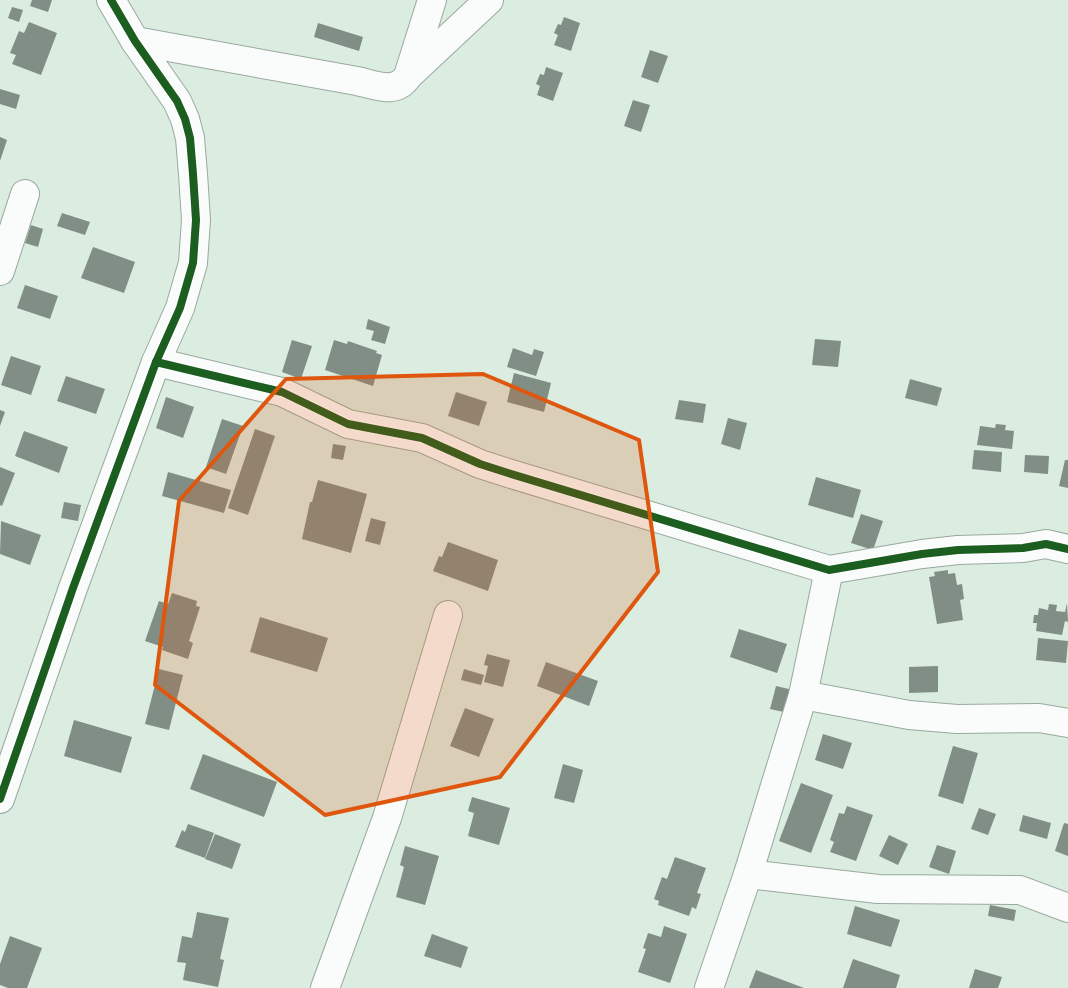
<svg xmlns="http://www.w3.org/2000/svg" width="1068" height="988" viewBox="0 0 1068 988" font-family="'Open Sans',sans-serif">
  <rect width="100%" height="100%" fill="#daede0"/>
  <g fill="#808e85">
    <path d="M32,0h20l-4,12 -18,-6z"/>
    <path d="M12,7l11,3 -4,12 -11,-4z"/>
    <path d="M564,17l16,6 -9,28 -17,-6 4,-10 -4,-2 4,-9 3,1z"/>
    <path d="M29,22l28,11 -16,42 -29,-11 4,-9 -6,-2 9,-22 5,2z"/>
    <path d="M318,23l45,14 -4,14 -45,-14z"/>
    <path d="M650,50l18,6 -10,27 -17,-6z"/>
    <path d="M546,67l17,6 -10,28 -16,-6 3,-9 -4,-2 4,-10 4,1z"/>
    <path d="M0,89l20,6 -4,14 -16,-5z"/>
    <path d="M633,100l17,5 -9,27 -17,-6z"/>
    <path d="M0,137l7,3 -7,21z"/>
    <path d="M62,213l28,9 -5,13 -28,-9z"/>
    <path d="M31,225l12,4 -5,18 -13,-4z"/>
    <path d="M93,247l42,15 -11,31 -43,-15z"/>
    <path d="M25,285l33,11 -8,23 -33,-11z"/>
    <path d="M368,319l22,8 -5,17 -14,-4 3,-9 -8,-2z"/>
    <path d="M815,339l26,2 -3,26 -26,-2z"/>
    <path d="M292,340l20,6 -11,33 -19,-7z"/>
    <path d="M334,340l13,4 1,-3 29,10 -1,2 6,2 -9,31 -48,-16z"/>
    <path d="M513,348l19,7 2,-6 10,3 -8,24 -29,-9z"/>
    <path d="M11,356l30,10 -10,29 -30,-10z"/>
    <path d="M514,373l37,10 -7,29 -37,-10z"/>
    <path d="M66,376l39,13 -9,25 -39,-13z"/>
    <path d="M910,379l32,9 -5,18 -32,-8z"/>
    <path d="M456,392l31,10 -8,24 -31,-10z"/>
    <path d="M166,397l28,10 -11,31 -27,-10z"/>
    <path d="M679,400l27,4 -3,19 -28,-4z"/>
    <path d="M0,410l5,2 -5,14z"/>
    <path d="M728,418l19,5 -7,27 -19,-6z"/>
    <path d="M222,419l21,7 -17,48 -20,-7z"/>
    <path d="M996,424l10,1 -1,5 9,1 -2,18 -35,-4 3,-19 15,2z"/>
    <path d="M255,429l20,7 -27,79 -20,-7z"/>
    <path d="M24,431l44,16 -9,26 -44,-17z"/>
    <path d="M333,444l13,2 -3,14 -12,-2z"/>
    <path d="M974,450l28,2 -1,20 -29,-3z"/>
    <path d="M1025,455l24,1 -1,18 -24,-2z"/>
    <path d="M1065,460h3v28l-9,-2z"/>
    <path d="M0,467l15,6 -13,33 -2,-1z"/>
    <path d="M168,472l63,18 -7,23 -62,-17z"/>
    <path d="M816,477l45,13 -8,28 -45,-13z"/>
    <path d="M318,480l49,14 -16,59 -49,-14 8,-37h2z"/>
    <path d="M64,502l17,3 -3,16 -17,-3z"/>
    <path d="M861,514l22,7 -10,29 -22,-7z"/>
    <path d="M371,518l15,4 -6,23 -15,-4z"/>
    <path d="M1,521l40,14 -11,30 -30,-11z"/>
    <path d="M448,542l50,18 -10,31 -55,-20 6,-15 3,1z"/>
    <path d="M948,570v4l7,-1 2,12 5,-1 2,15 -4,1 3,20 -26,4 -8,-47 6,-1 -1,-4z"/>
    <path d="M172,593l25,8 -1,5 4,1 -11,34 4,2 -5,16 -26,-9 1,-3 -18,-6 14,-40 9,3z"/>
    <path d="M1067,603l1,19 -3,-1 -3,14 -26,-4 1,-8h-4l1,-8h4l1,-7 9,2 1,-6 8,1 -1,6 9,1z"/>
    <path d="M260,617l68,21 -11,34 -67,-20z"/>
    <path d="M739,629l48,15 -10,29 -47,-16z"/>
    <path d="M1038,638l30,3 -2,22 -30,-3z"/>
    <path d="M487,654l23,6 -7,27 -19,-5 4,-16 -4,-1z"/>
    <path d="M546,662l52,19 -9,25 -52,-20z"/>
    <path d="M938,666v26l-29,1v-26z"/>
    <path d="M159,669l24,6 -14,55 -24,-6z"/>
    <path d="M464,669l20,6 -3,10 -20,-5z"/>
    <path d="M776,686l17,4 -5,23 -18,-4z"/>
    <path d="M465,708l29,11 -15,38 -29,-11z"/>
    <path d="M74,720l58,17 -11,36 -57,-17z"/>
    <path d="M823,734l29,9 -9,26 -28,-9z"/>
    <path d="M953,746l25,7 -15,51 -25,-8z"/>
    <path d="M203,754l74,28 -13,35 -74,-28z"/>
    <path d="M563,764l20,6 -9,33 -20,-5z"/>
    <path d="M801,783l32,12 -22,58 -32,-12z"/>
    <path d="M472,797l38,11 -11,37 -31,-9 6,-23 -6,-2z"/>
    <path d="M847,806l26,9 -17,46 -26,-9 4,-10 -4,-2 9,-27 5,1z"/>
    <path d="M979,808l17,6 -8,21 -17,-6z"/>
    <path d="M1023,815l28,8 -4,16 -28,-8z"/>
    <path d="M1064,823l4,1v32l-13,-5z"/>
    <path d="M188,824l26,9 -9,25 -30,-11 7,-17 3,2z"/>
    <path d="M215,834l26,10 -9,25 -27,-10z"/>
    <path d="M889,835l19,9 -10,21 -19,-9z"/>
    <path d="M937,845l19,6 -7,23 -20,-7z"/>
    <path d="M405,846l34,10 -14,49 -29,-8 8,-30 -4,-2z"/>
    <path d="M675,857l31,11 -9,25 4,1 -5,15 -4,-2 -3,9 -31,-11 1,-4 -5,-2 8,-22 5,2z"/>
    <path d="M990,905l26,5 -2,11 -26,-5z"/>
    <path d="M855,906l45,14 -9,27 -44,-13z"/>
    <path d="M197,912l32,6 -9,41 4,1 -6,27 -35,-7 3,-17 -9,-1 5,-26 10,2z"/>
    <path d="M664,926l23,8 -17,49 -32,-11 8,-23 -3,-1 5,-15 13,4z"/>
    <path d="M432,934l36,13 -7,21 -37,-12z"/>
    <path d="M10,936l32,12 -15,40h-19l-8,-3v-21z"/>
    <path d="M853,959l47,16 -4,13h-53z"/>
    <path d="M975,969l27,8 -4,11h-29z"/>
    <path d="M756,970l48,18h-55z"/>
  </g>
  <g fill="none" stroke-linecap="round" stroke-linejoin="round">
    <g stroke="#9aa99f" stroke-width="30">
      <g id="minor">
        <path d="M135,41l222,40c19,4 39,14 51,-5l24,-76"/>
        <path d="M410,74l79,-74"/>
        <path d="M0,271l25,-77"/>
        <path d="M156,362l126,30 66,32 74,14 58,26 28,9 321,97 93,-16 36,-4 65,-2 23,-4 22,5"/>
        <path d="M803,695l106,20 48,4 82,-1 29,5"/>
        <path d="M0,799l73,-211 83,-226 24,-54 13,-45 3,-43 -3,-46 -3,-36 -5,-19 -8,-18 -42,-60 -24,-41"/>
        <path d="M748,874l130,15 142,1 48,18"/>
        <path d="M325,988l62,-170 61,-203"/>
        <path d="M709,988l39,-114 55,-179 26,-125"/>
      </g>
    </g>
    <use href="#minor" stroke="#f9fcfa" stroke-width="28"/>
    <g stroke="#fff" stroke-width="11">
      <g id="cycleway">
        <path d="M156,362l126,30 66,32 74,14 58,26 28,9 321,97 93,-16 36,-4 65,-2 23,-4 22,5"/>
        <path d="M0,799l73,-211 83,-226 24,-54 13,-45 3,-43 -3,-46 -3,-36 -5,-19 -8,-18 -42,-60 -24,-41"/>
      </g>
    </g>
    <use href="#cycleway" stroke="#1b5e20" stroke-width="8"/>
  </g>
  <path fill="#df570e" fill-opacity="0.2" stroke="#df570e" stroke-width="4" stroke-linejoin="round" d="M483,374l156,66 19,132 -158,205 -175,38 -170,-130 24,-184 107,-122z"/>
</svg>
